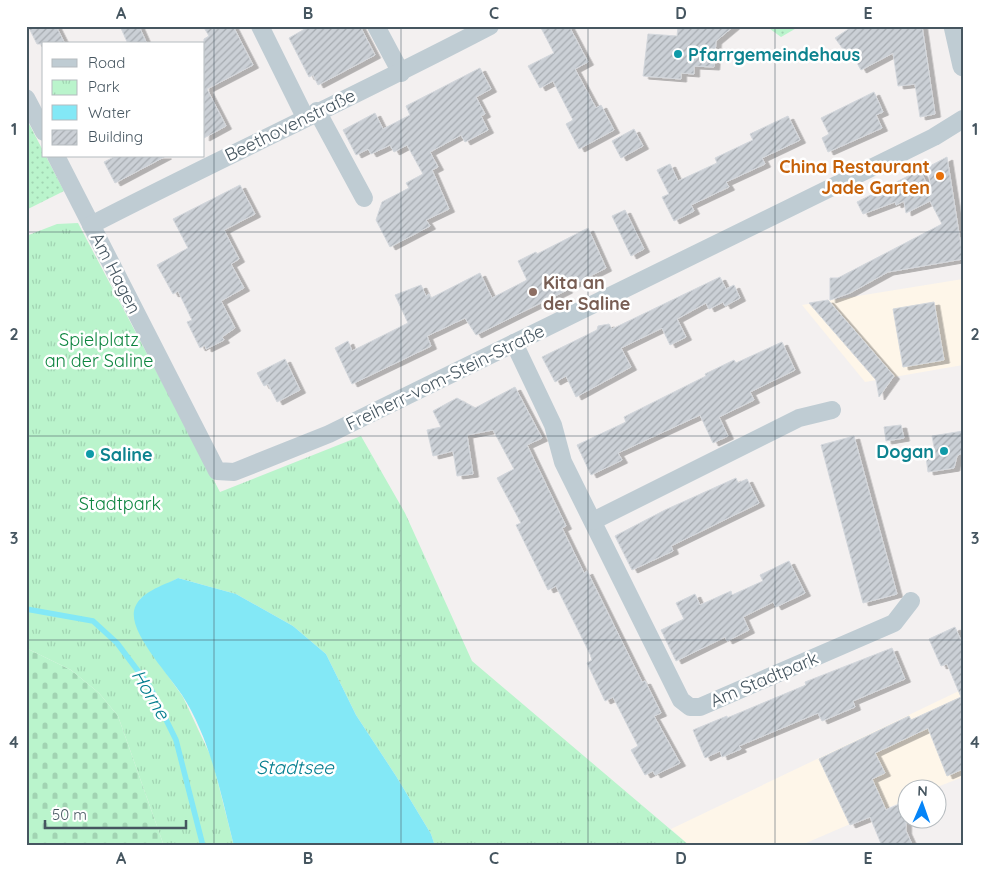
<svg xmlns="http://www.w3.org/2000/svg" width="989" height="872" viewBox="0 0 989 872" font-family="Quicksand,sans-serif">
  <defs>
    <pattern id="grass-dots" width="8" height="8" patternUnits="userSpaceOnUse" patternTransform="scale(1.25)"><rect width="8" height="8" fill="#baf4cc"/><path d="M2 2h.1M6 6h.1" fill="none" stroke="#a1d3b2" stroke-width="1.8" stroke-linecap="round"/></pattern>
    <pattern id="cemetery-stones" width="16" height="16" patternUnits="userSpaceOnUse" patternTransform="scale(1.25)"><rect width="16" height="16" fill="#baf4cc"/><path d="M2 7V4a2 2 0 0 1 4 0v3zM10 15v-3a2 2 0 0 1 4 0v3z" fill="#a1d3b2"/></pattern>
    <pattern id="park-tufts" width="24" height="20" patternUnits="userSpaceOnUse" patternTransform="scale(1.25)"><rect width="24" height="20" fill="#baf4cc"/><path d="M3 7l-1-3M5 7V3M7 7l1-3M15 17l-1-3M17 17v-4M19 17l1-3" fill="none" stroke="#a1d3b2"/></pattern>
    <pattern id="building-hatch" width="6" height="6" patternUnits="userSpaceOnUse" patternTransform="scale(1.25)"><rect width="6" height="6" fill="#cbd0d6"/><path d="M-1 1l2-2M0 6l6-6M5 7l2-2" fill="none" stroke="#a7acb1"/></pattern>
    <filter id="shadow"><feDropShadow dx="5.5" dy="3" stdDeviation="0" flood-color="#0004"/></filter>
  </defs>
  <rect width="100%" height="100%" fill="#f3f0f0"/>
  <g fill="#fef6e9">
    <path d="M963,279v86l-98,17 -63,-77z"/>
    <path d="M963,689v88l-31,12 -26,1v10l-107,46h-109l-19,-17z"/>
  </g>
  <g fill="url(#grass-dots)">
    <path d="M766,26h34l-19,11z"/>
    <path d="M26,118l38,73 -38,19z"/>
  </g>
  <path fill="url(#cemetery-stones)" d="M26,648l45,22 28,23 19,23 46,130h-138z"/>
  <path fill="url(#park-tufts)" d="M78,223l142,269 141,-56 44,77 67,148 218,185h-255l-4,-12 -35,-58 -40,-61 -30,-61 -33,-28 -57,-32 -58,-16 -38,21 4,43 39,55 29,62 22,87h-70l-46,-130 -19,-23 -28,-23 -45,-22v-412l31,-12z"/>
  <path fill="#83e8f6" d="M178,578l58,16 57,32 33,28 30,61 40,61 35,58 4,12h-201c-13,-51 -23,-106 -52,-151 -12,-19 -52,-61 -48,-84 4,-19 29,-25 44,-33z"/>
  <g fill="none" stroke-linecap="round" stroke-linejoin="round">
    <path stroke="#83e8f6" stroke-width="5.5" d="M26,609l67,12 24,22 33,44 26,53 27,106"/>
  </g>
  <g fill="url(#building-hatch)" stroke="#d3d7dc" filter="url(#shadow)">
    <path d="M28,26h28l9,18h-28z"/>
    <path d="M120,26h19l8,18h-19z"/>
    <path d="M203,26h30l20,39 -46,24 19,37 -22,12v-99l5,-3z"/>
    <path d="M310,26h50l15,29 -57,30 -5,-10 -4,2 -20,-39z"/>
    <path d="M540,26h29l19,36 -13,7 21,39 5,-3 13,25 -35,19 -13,-25 7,-4 -20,-39 -13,7 -12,-22 26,-13z"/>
    <path d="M678,26h56l-18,15 -2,26 -20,-1v8l-13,-1v6l-38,-3 5,-42 29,2z"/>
    <path d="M853,26h69l13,88 -15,3 -5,-33 -17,2 -5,-33 -32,17 -9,-16 -4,2 -13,-18z"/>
    <path d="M480,68l11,21 -15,8 9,17 -4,2 7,14 -23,12 -4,-7 -31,17 8,15 -6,3 17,39 -23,11 4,6 -40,21 -14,-27 6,-18 27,-14 -3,-5 17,-9 -16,-29 -13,7 -4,-7 -19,9 -3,-5 -12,6 -13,-25 32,-17 8,16 27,-14 -4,-9z"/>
    <path d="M874,92l9,20 -7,3 6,13 -54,24 -6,-14 7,-4 -8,-16z"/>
    <path d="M788,116l12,24 -38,18 3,6 -39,18 3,5 -38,18 3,6 -20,10 -12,-24 7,-3 -12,-24 13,-6 8,17 39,-18 -2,-5 38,-18 -3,-6z"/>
    <path d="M634,129l9,17 -22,12 -9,-17z"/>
    <path d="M116,156h50l-51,27 -11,-21z"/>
    <path d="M947,157l16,102 -75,13 -38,21 -20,7v-22h8l104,-54 -12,-23 -24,12 -2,-12 -8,4 -1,-3 -32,12 -6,-12 63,-32 12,25 -4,-28z"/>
    <path d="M240,185l15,29 -31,16 15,29 -8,5 13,24 -23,13 14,27 -13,9 2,3 -18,9 -1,-4 -5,3 -13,-26 5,-2 -14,-29 -5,3 -16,-29 31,-17 -15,-29z"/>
    <path d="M625,210l19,39 -13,7 -19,-40z"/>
    <path d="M588,228l18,40 -40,20 1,2 -91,45 -11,-17 -38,18 4,10 -79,38 -17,-36 13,-7 4,10 56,-28 -13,-28 26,-10 5,11 3,-2 2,4 49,-25 12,25 35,-18 -9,-19 18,-9 1,2z"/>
    <path d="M720,277l6,12 8,-4 6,13 -15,8 -2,-4 -14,7 -3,-6 -29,16 9,18 -16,8 -8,-17 -41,20 10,19 -55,30 -10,-21 -11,6 -13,-25 55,-27 1,-4 11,-2 3,5z"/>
    <path d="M828,300l66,76 -15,21 -3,-17 -67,-77z"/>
    <path d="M934,302l10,58 -41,7 -10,-58z"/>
    <path d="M782,342l13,28 -45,22 4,8 -35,17 9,19 -15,7 -13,-28 -82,38 4,7 -31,15 -14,-30 49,-23 -2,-5 82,-41 -1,-2 29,-14 2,3z"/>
    <path d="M285,359l15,31 -23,12 -9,-18 -4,2 -7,-13z"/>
    <path d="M515,387l27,51 -15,7 39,81 -4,2 22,45 3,-2 55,111 3,-1 16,32 -7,3 26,47 -25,12 -2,-4 -8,4 -14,-25 7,-4 -25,-49 -8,4 -18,-38 5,-3 -2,-6 -34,-68 -8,4 -32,-65 5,-2 -24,-45 17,-9 -21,-39 -26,5 6,39 -16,2 -4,-25 -20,5 -6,-26 14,-3 -8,-16 24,-13 18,10z"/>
    <path d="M901,425l3,13 -18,3 -2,-14z"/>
    <path d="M963,431v21l-6,4 -3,12 -26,4 -3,-23 9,-2 -2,-11z"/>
    <path d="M854,436l43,158 -34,9 -42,-158z"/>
    <path d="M736,478l2,5 9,-4 12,24 -88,43 2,5 -41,19 -17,-34 50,-26z"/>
    <path d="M789,561l16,32 -29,14 -3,-5 -30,15 6,13 -22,11 -2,-4 -49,24 -15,-31 23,-11 -8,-16 19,-9 5,11 31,-14 1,4 31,-14 -3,-6z"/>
    <path d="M955,627l8,18v124l-16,7 -19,-48 -53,25 10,20 -13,6 14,31 20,-9v30l7,15h-31l-12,-29 -20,8 -31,-66 90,-43 2,4 50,-23 -14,-33 -6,2 -12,-27z"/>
    <path d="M892,648l13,31 -52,22 2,6 -33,14 -4,-8 -79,33 2,3 -19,8 -2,-6 -15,7 -12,-28 34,-14v2l79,-33 -1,-3z"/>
  </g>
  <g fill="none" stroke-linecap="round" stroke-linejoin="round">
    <g stroke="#bfccd3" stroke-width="18">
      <path d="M260,26l45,91"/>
      <path d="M376,26l25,47"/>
      <path d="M26,98l18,34"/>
      <path d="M317,111l47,87"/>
      <path d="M56,156l161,315 17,1 95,-38 605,-297 29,-18"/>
      <path d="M91,225c132,-68 267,-130 399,-199"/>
      <path d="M514,343l39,82 10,37 118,238 9,7h10l194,-84 17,-22"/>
      <path d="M593,521l206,-103 33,-8"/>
    </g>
    <path stroke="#bfccd3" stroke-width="21" d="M954,26l9,40"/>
  </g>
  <path fill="none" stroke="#465660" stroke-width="1" stroke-opacity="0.55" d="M214,26v820M401,26v820M588,26v820M775,26v820M26,232h937M26,436h937M26,640h937"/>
  <g fill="#0f9aa8" stroke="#fff" stroke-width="2">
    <circle cx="678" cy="54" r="5"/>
    <circle cx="944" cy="451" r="5"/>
    <circle cx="90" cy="454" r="5"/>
  </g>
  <circle fill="#e8710a" stroke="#fff" stroke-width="2" cx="940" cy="176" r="5"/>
  <circle fill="#8d6e63" stroke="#fff" stroke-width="2" cx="533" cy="292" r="5"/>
  <g text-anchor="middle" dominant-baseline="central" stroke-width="5" stroke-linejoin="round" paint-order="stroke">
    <g font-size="18" font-weight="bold" fill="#0d838f" stroke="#fff" text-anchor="start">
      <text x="688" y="54">Pfarrgemeindehaus</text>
      <text x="934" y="451" text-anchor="end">Dogan</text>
      <text x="100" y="454">Saline</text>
    </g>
    <g font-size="18" fill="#465660" stroke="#fff">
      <text transform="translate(290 125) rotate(-26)">Beethovenstraße</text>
      <text transform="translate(116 273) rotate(63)">Am Hagen</text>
      <text transform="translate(445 377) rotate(-26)">Freiherr-vom-Stein-Straße</text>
      <text transform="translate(764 679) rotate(-23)">Am Stadtpark</text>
    </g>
    <g font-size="18" font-weight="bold" fill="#c56008" stroke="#fff" text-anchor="end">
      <text x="930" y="166">China Restaurant<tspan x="930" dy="21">Jade Garten</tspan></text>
    </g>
    <g font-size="18" font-weight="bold" fill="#785e54" stroke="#fff" text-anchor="start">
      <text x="543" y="282">Kita an<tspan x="543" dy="21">der Saline</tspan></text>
    </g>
    <g font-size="18" fill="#0d853f" stroke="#fff">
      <text x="99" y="339">Spielplatz<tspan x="99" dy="21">an der Saline</tspan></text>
      <text x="120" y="503">Stadtpark</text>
    </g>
    <g font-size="19" font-style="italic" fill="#047e8f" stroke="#fff">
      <text transform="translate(151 694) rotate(59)">Horne</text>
      <text x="295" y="767">Stadtsee</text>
    </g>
  </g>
  <rect width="989" height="872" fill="none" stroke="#ffffff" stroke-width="55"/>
  <rect x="42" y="42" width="162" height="115" fill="#ffffff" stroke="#b5bbbf"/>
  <rect x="52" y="59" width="25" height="8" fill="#bfccd3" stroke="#b5bbbf"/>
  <text x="88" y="68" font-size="15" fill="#465660">Road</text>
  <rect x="52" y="80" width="25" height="15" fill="url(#park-tufts)" stroke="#b5bbbf"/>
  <text x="88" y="92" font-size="15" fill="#465660">Park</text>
  <rect x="52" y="105" width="25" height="15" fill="#83e8f6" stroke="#b5bbbf"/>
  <text x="88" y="118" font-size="15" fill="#465660">Water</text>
  <rect x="52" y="130" width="25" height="15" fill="url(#building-hatch)" stroke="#b5bbbf"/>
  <text x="88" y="142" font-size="15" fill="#465660">Building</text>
  <g transform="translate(922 804) rotate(2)"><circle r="24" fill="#ffffff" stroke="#b5bbbf"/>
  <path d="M0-4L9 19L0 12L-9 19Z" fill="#0584f7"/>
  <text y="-8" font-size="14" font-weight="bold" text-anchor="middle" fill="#465660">N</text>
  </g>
  <path d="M45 820v8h141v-8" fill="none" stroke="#465660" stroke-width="2.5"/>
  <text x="52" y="820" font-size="15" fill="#465660" stroke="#ffffff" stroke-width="4" paint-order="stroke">50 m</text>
  <rect x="28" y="28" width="934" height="816" fill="none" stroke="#465660" stroke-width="2"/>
  <g font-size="16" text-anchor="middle" font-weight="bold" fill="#465660">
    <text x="121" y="19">A</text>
    <text x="308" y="19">B</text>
    <text x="494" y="19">C</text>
    <text x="681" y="19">D</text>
    <text x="868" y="19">E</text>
    <text x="14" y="135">1</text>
    <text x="975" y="135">1</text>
    <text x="14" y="340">2</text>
    <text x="975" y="340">2</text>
    <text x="14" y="544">3</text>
    <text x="975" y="544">3</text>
    <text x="14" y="748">4</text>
    <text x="975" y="748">4</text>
    <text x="121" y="864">A</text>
    <text x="308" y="864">B</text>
    <text x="494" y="864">C</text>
    <text x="681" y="864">D</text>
    <text x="868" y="864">E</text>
  </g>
</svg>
